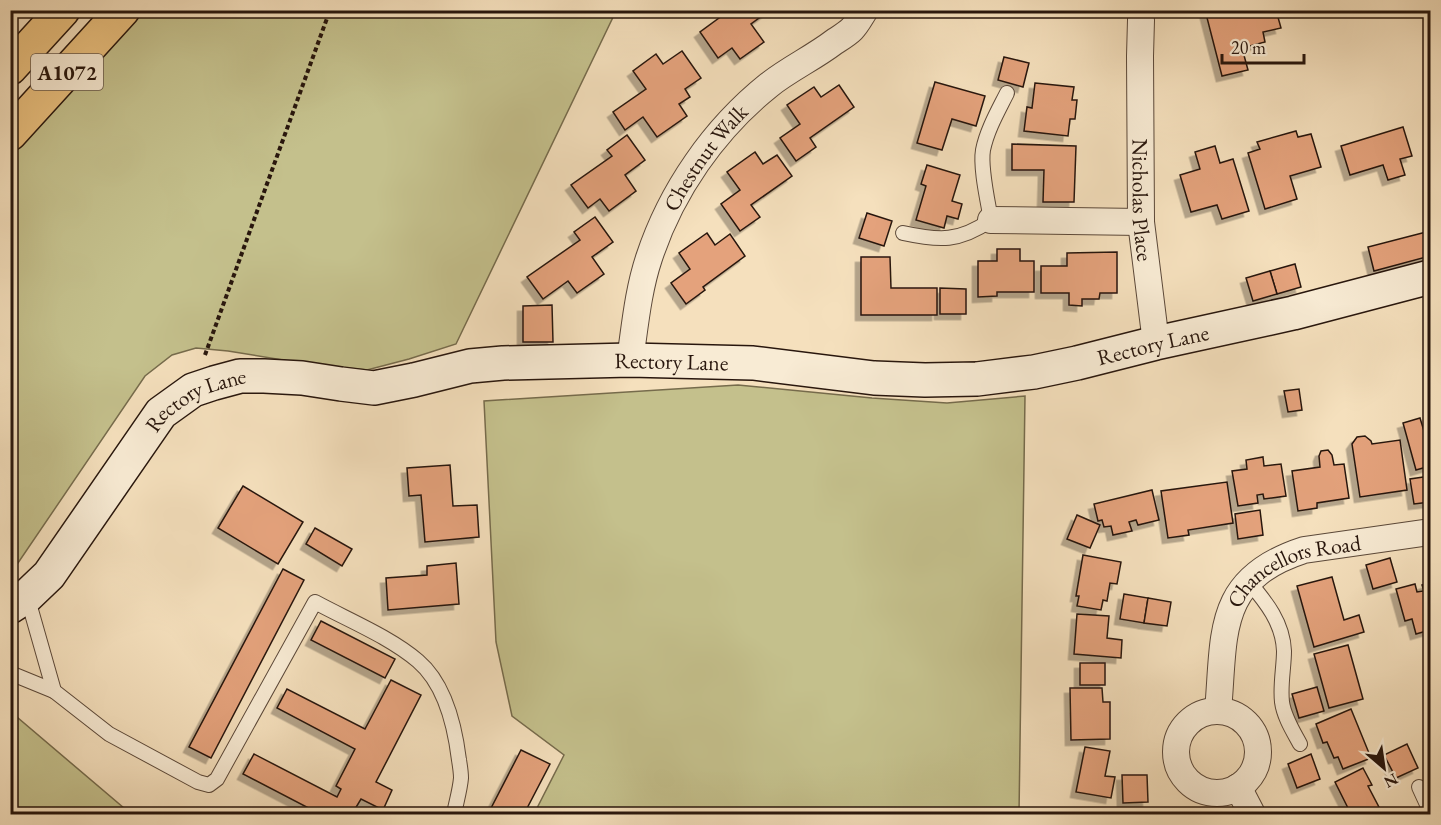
<svg xmlns="http://www.w3.org/2000/svg" width="1441" height="825" viewBox="0 0 1441 825" font-family="'EB Garamond',serif">
  <defs>
    <filter id="shadow"><feDropShadow dx="-5.5" dy="5.5" stdDeviation="0" flood-color="#0004"/></filter>
  </defs>
  <rect width="100%" height="100%" fill="#f5e0bd"/>
  <filter id="stains"><feTurbulence type="fractalNoise" baseFrequency=".00333" numOctaves="4"/><feColorMatrix values="0 0 0 0 .2 0 0 0 0 .09 0 0 0 0 .02 0 0 0 .5 -.17"/></filter>
  <radialGradient id="worn" r=".72"><stop offset=".6" stop-color="#630" stop-opacity="0"/><stop offset="1" stop-color="#630" stop-opacity=".3"/></radialGradient>
  <g fill="#c4c08c" stroke="#766b4c" stroke-width="1.5">
    <path d="M138,11h478l-160,333 -47,15 -42,11 -66,-7 -73,-12 -32,-3 -24,7 -27,21 -127,187 -7,6 -1,-418z"/>
    <path d="M738,385l134,13 75,5 78,-7 -6,418h-485l30,-59 -52,-39 -16,-74 -12,-241z"/>
    <path d="M10,712h1l120,102h-120z"/>
  </g>
  <g fill="#e4a27c" stroke="#28160d" stroke-width="1.5" filter="url(#shadow)">
    <path d="M730,10h40l-19,14 13,18 -24,17 -8,-11 -14,10 -18,-26z"/>
    <path d="M1205,10h71l5,18 -18,4 2,10 -23,6 6,22 -26,6z"/>
    <path d="M682,51l19,27 -16,11 5,8 -11,7 8,12 -30,21 -14,-20 -18,13 -12,-18 33,-23 -13,-18 23,-17 7,10z"/>
    <path d="M1004,57l25,6 -6,24 -25,-7z"/>
    <path d="M935,82l50,14 -9,30 -24,-7 -10,31 -25,-7z"/>
    <path d="M1035,83l39,4 -2,13h5l-2,19h-5l-2,17 -44,-5 3,-24 5,1z"/>
    <path d="M839,85l15,22 -44,31 6,9 -20,14 -16,-23 20,-14 -13,-19 27,-18 7,10z"/>
    <path d="M1403,127l9,29 -12,3 5,16 -17,5 -5,-15 -33,10 -9,-29z"/>
    <path d="M1296,131l2,6 13,-3 10,33 -31,9 7,23 -32,10 -17,-56 12,-4 -3,-7z"/>
    <path d="M627,135l18,25 -20,15 11,16 -27,20 -9,-12 -12,9 -17,-23 41,-29 -5,-6z"/>
    <path d="M1012,144l64,2 -2,56h-31l1,-32h-32z"/>
    <path d="M1215,146l5,17 13,-4 16,52 -27,8 -5,-14 -26,7 -11,-37 20,-6 -5,-17z"/>
    <path d="M755,152l8,12 14,-9 15,21 -41,29 9,12 -20,14 -19,-27 19,-14 -13,-18z"/>
    <path d="M927,165l33,10 -8,26 10,3 -4,15 -11,-3 -3,12 -28,-8 10,-34 -5,-2z"/>
    <path d="M867,213l25,8 -8,25 -25,-8z"/>
    <path d="M595,217l18,25 -21,15 12,17 -27,19 -9,-12 -25,18 -16,-22 53,-37 -6,-8z"/>
    <path d="M1430,231v25l-56,15 -6,-24z"/>
    <path d="M707,233l8,12 15,-11 15,22 -42,31 2,3 -19,14 -15,-21 19,-14 -11,-16z"/>
    <path d="M997,249h23v12h14v31h-37v4l-19,1v-36h19z"/>
    <path d="M1117,252v41h-17l-1,6h-17v7l-13,-1v-12h-28v-27h26v-13z"/>
    <path d="M861,257h29l1,31h46v27h-76z"/>
    <path d="M1295,264l6,23 -24,7 -7,-23z"/>
    <path d="M1270,271l7,23 -24,7 -7,-23z"/>
    <path d="M940,288l26,1v25h-26z"/>
    <path d="M552,305l1,37h-30v-36z"/>
    <path d="M1299,389l3,21 -14,2 -4,-21z"/>
    <path d="M1420,418l4,13 6,-2v29h-1l1,8 -14,4 -13,-47z"/>
    <path d="M1365,436l6,5 1,3 28,-4 7,50 -47,7 -8,-53 5,-7z"/>
    <path d="M1328,450l4,5 2,10 10,-1 5,34 -32,5v5l-19,3 -6,-40 28,-4 -1,-11 2,-5z"/>
    <path d="M1263,457l1,9 17,-2 5,32 -22,3 -1,-5 -6,1 1,8 -20,3 -6,-35 15,-2 -1,-9z"/>
    <path d="M450,465l3,41 24,-1 2,32 -54,5 -4,-47 -12,1 -2,-28z"/>
    <path d="M1430,476v26l-16,2 -4,-25z"/>
    <path d="M1227,482l6,41 -45,7 1,5 -21,3 -7,-47z"/>
    <path d="M243,486l60,36 -25,42 -60,-36z"/>
    <path d="M1152,490l7,30 -21,5 -2,-5 -7,2 3,9 -19,4 -2,-9 -7,1 -2,-7 -4,1 -4,-17z"/>
    <path d="M1260,510l3,25 -25,4 -3,-25z"/>
    <path d="M1077,515l23,10 -10,23 -23,-9z"/>
    <path d="M315,528l37,21 -10,17 -36,-22z"/>
    <path d="M1083,555l38,7 -4,22 -7,-1 -3,18 -4,-1 -2,10 -24,-4 2,-10h-3z"/>
    <path d="M1390,558l7,24 -24,7 -7,-24z"/>
    <path d="M456,563l3,41 -71,6 -2,-32 41,-3v-9z"/>
    <path d="M283,569l21,11 -93,178 -22,-11z"/>
    <path d="M1332,577l12,43 15,-5 5,17 -50,15 -17,-61z"/>
    <path d="M1430,582v48l-14,4 -4,-15 -7,2 -9,-32 19,-5 2,8 7,-1 -2,-6z"/>
    <path d="M1124,594l24,4 -4,25 -24,-4z"/>
    <path d="M1148,598l23,4 -4,24 -23,-3z"/>
    <path d="M1077,614l32,2 -2,22 15,2 -1,18 -47,-4z"/>
    <path d="M321,621l74,38 -10,19 -74,-38z"/>
    <path d="M1348,645l15,54 -34,9 -15,-54z"/>
    <rect x="1080" y="663" width="25" height="22"/>
    <path d="M391,680l30,15 -45,87 16,8 -9,20 -22,-11 -9,15h-32l-77,-40 11,-20 83,43 4,-8 -5,-3 19,-37 -78,-41 10,-19 78,40z"/>
    <path d="M1317,687l7,24 -25,7 -7,-24z"/>
    <path d="M1070,688h32l1,14h7v37l-39,1z"/>
    <path d="M1351,709l20,49 -28,11 -5,-12 -4,1 -7,-16 -4,1 -7,-19z"/>
    <path d="M1407,744l11,24 -22,10 -12,-23z"/>
    <path d="M1085,747l25,4 -5,25 10,1 -4,21 -35,-6z"/>
    <path d="M521,750l29,14 -26,50h-36z"/>
    <path d="M1311,754l9,25 -23,9 -9,-24z"/>
    <path d="M1363,768l9,17 -4,1 13,25 -7,3h-23l-16,-32z"/>
    <path d="M1122,775h25l1,27 -25,1z"/>
  </g>
  <g fill="none" stroke-linecap="round" stroke-linejoin="round">
    <g stroke="#5b4839" stroke-width="16">
      <g id="lane">
        <path d="M903,233c37,8 56,9 88,-13 -3,-18 -11,-52 -8,-70 4,-20 15,-39 24,-57"/>
        <path d="M1249,582c17,20 34,41 35,69 0,16 -4,34 -2,51 2,15 11,29 18,42"/>
        <path d="M27,596l27,95 55,43 89,48 11,3 8,-6 98,-177c33,18 75,35 103,59 27,23 37,66 41,99 1,6 2,13 2,18 -1,12 -5,25 -7,36"/>
        <path d="M10,673l44,18"/>
        <path d="M1419,787l11,24"/>
      </g>
    </g>
    <g stroke="#5b4839" stroke-width="28">
      <g id="street">
        <path id="s1" d="M1141,20l-1,36 1,166 15,121"/>
        <path d="M991,220l150,2"/>
        <path id="s2" d="M630,360c5,-34 8,-69 19,-102 22,-67 65,-129 120,-173 20,-16 44,-27 65,-43 6,-4 13,-8 18,-13 5,-5 9,-13 13,-19"/>
        <path id="s3" d="M1218,711c7,-78 -3,-132 86,-161l126,-18"/>
        <circle cx="1217" cy="752" r="41"/>
        <path d="M1238,787l14,27"/>
      </g>
    </g>
    <g stroke="#28160d" stroke-width="36">
      <g id="secondary">
        <path id="s4" d="M10,607l17,-11 22,-21 112,-162 32,-23 21,-7 26,-7h24l38,2 39,6 33,4 40,-8 56,-14 33,-3 127,-3 123,3 121,15 51,2 52,-1 57,-7 43,-9 79,-20 137,-30 137,-36"/>
      </g>
    </g>
    <g stroke="#28160d" stroke-width="36">
      <g id="primary">
        <path d="M10,68l53,-58"/>
        <path d="M10,134l113,-124"/>
      </g>
    </g>
    <path stroke="#28160d" stroke-width="4" stroke-dasharray="4.5 3" stroke-linecap="butt" d="M205,355l125,-345"/>
    <use href="#lane" stroke="#f8ebd4" stroke-width="14"/>
    <use href="#street" stroke="#f8ebd4" stroke-width="26"/>
    <use href="#secondary" stroke="#f8ebd4" stroke-width="33"/>
    <use href="#primary" stroke="#eac07e" stroke-width="33"/>
  </g>
  <g text-anchor="middle" dominant-baseline="central" stroke-width="4.5" stroke-linejoin="round" paint-order="stroke">
    <rect fill="#f8ebd4" stroke="#665649" stroke-width="1.5" x="31" y="54" width="72" height="36" rx="4.5"/>
    <g font-size="21" font-weight="bold" fill="#28160d">
      <text x="67" y="72">A1072</text>
    </g>
    <g font-size="22" fill="#28160d" stroke="#f8ebd4">
      <text stroke="none"><textPath href="#s2" startOffset="220">Chestnut Walk</textPath></text>
      <text stroke="none"><textPath href="#s1" startOffset="180">Nicholas Place</textPath></text>
      <text stroke="none"><textPath href="#s4" startOffset="1257">Rectory Lane</textPath></text>
      <text stroke="none"><textPath href="#s4" startOffset="771">Rectory Lane</textPath></text>
      <text stroke="none"><textPath href="#s4" startOffset="285">Rectory Lane</textPath></text>
      <text stroke="none"><textPath href="#s3" startOffset="182">Chancellors Road</textPath></text>
    </g>
  </g>
  <rect width="1441" height="825" fill="none" stroke="#f5e0bd" stroke-width="36"/>
  <rect x="12" y="12" width="1417" height="801" fill="none" stroke="#28160d" stroke-width="3"/>
  <rect x="18" y="18" width="1405" height="789" fill="none" stroke="#28160d" stroke-width="1.5"/>
  <g transform="translate(1384 768) rotate(151)" stroke="#f8ebd4" stroke-width="4.5" paint-order="stroke">
  <path d="M0-4.5L10 22L0 15L-10 22Z" fill="#28160d"/>
  <text y="-9" font-size="16" font-weight="bold" text-anchor="middle" fill="#28160d">N</text>
  </g>
  <path d="M1222 54v9h82v-9" fill="none" stroke="#28160d" stroke-width="3"/>
  <text x="1231" y="54" font-size="18" fill="#28160d" stroke="#f8ebd4" stroke-width="4.5" paint-order="stroke">20 m</text>
  <rect width="100%" height="100%" filter="url(#stains)"/>
  <rect width="100%" height="100%" fill="url(#worn)"/>
</svg>
